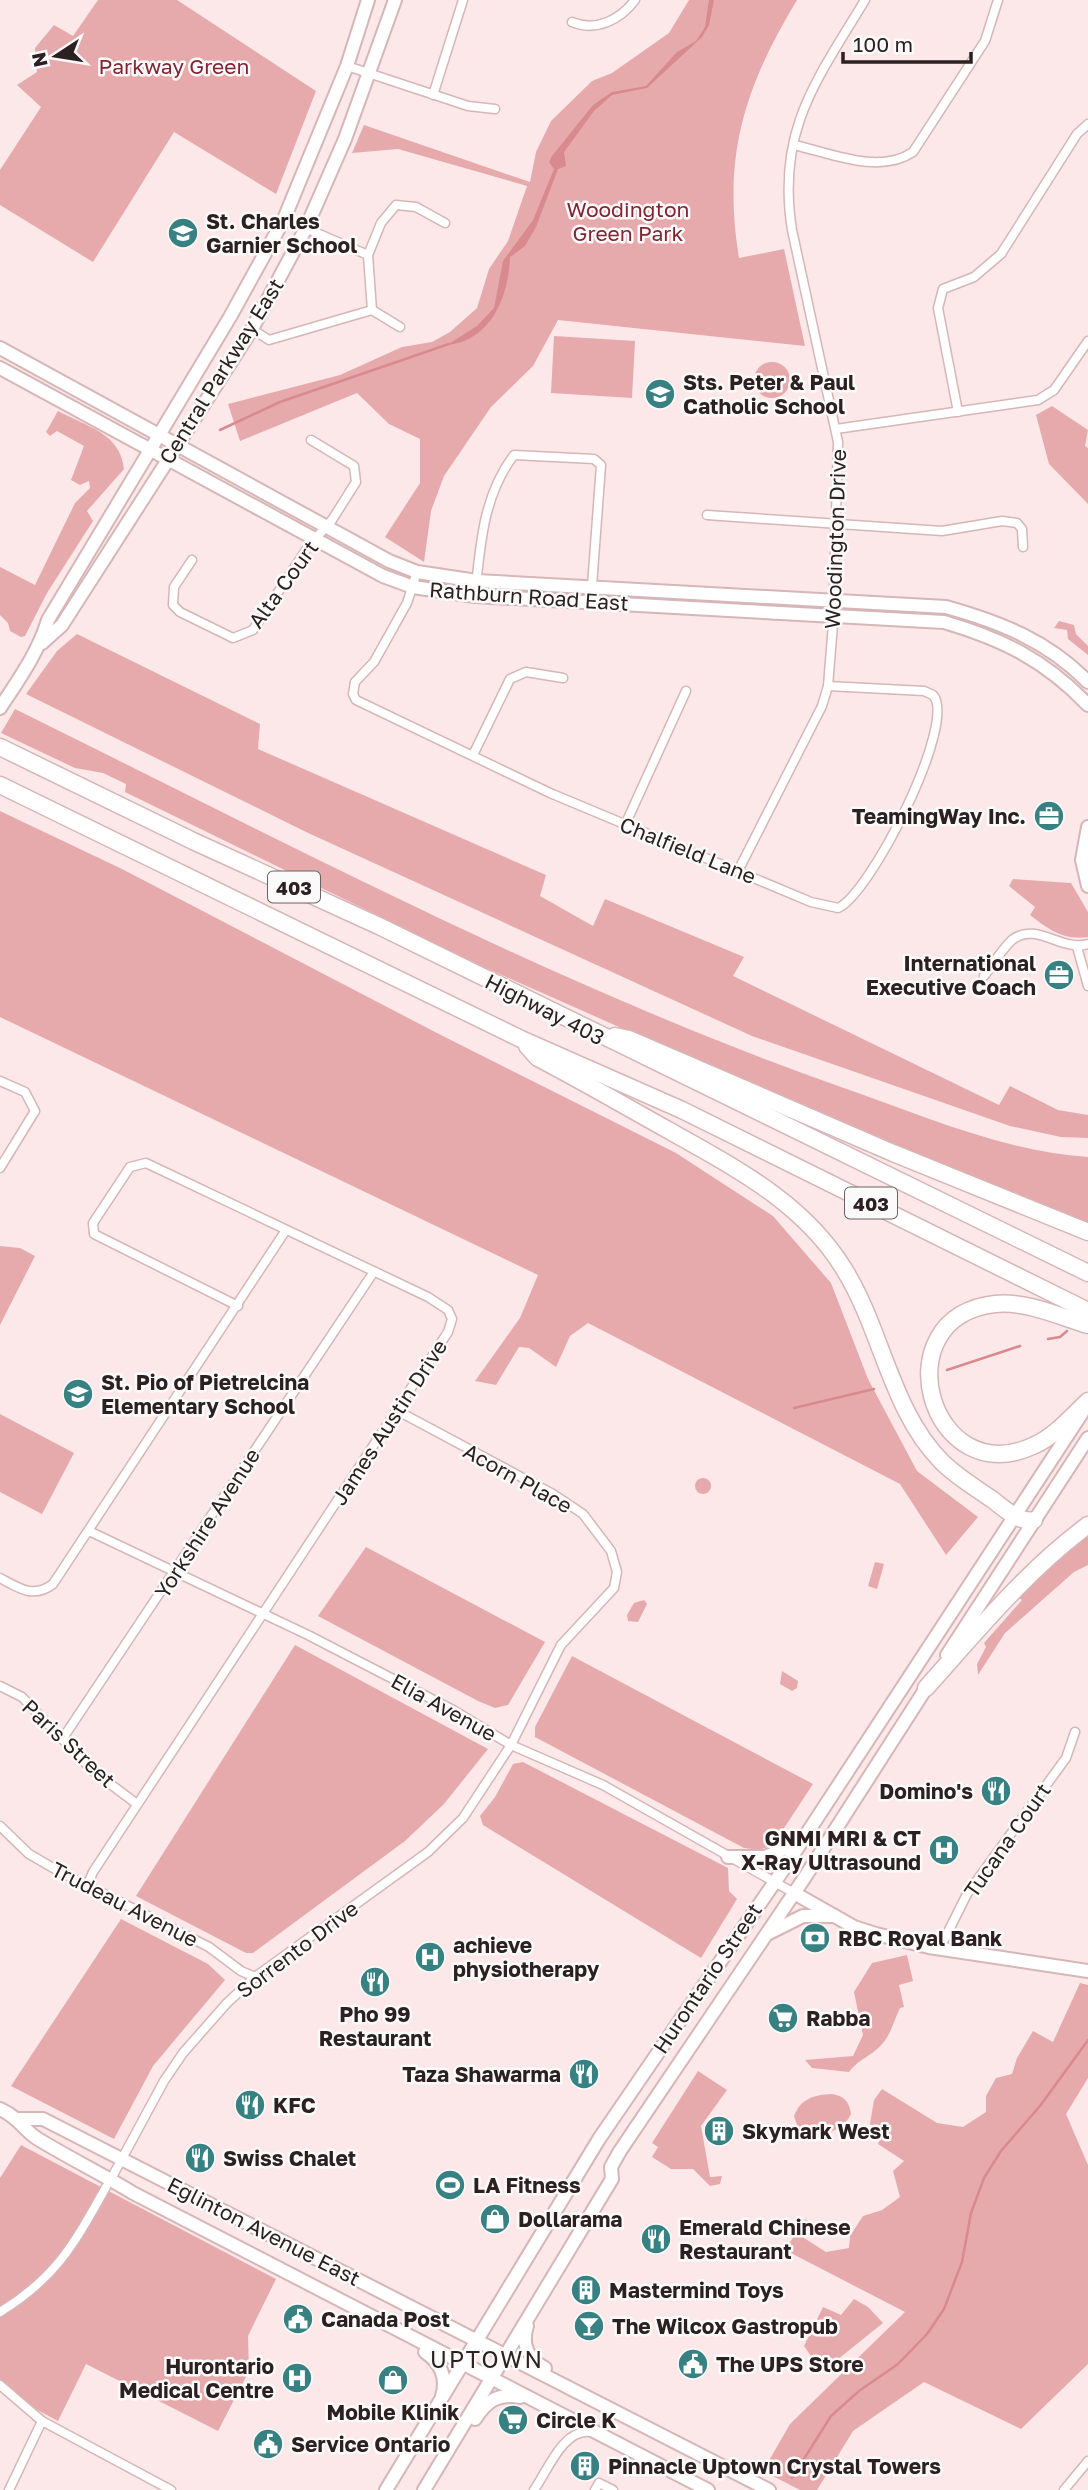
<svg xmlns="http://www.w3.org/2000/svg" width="1088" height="2490" viewBox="0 0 1088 2490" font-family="'Golos Text',sans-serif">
  <rect width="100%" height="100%" fill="#fce8e8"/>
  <g fill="#e7aaac">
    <path d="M98,0h79l139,91 -40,103 -102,-62 -81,130 -93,-57v-35l41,-63 -24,-22 20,-13 -2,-24 19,-23 19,11z"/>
    <path d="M689,0h108c-52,86 -75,156 -58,258l45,-9 21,97 -247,-26 -25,46 -42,41 -47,69 -13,35 -7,51 -39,-25 35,-54v-44l-31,-15 -32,-31 -117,48 -12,-37 112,-29 62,-28 30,-5 18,-10 27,-24 12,-39 19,-28 19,-55 -129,-37 -46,4 12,-28 166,57 6,-30 15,-31 41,-40 20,-8 57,-40z"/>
    <path d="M554,336l81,5 -3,57 -81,-5z"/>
    <circle cx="772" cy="380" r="18"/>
    <path d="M1052,406l36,24 -3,16 3,2v56l-39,-40 -13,-49z"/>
    <path d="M58,411c30,16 62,22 66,58l-37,42 6,10 -46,72 -22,43 -4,1 -11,-6 -2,-8 -8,-8v-48l35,18 40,-82 15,-15 -1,-7 -9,4 -9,-5 13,-34 -27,-15 -7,5 -4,-4z"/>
    <path d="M1059,621l15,4 2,9 12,12v9l-20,-16 -1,-9 -13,-2z"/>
    <path d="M77,634l183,90 -2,25 288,126 -6,21 53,30 12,-27 139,58 -11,19 266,129 11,-19 48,24 30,5v23l-27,-1 -51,-11 -258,-90 -446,-204 -280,-138 31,-43z"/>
    <path d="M15,709c272,134 540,277 826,378 81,28 161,64 247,70v66l-24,-6 -323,-136 -262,-116 -354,-173 1,-8 -23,-11 -28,-5 -74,-35z"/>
    <path d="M0,811l122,58 315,164 239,120 97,63 58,67 37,96 49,92 61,46 -32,38 -46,-71 -312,-161 -18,13 -14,31 -27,-19 -10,-1 -23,38 -21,-4 45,-63 18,-43 -538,-258z"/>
    <path d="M1013,879l58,4 17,29v25c-24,4 -40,-8 -58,-22l5,-8 -26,-21z"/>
    <path d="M0,1246l20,2 15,8 -35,69z"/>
    <path d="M0,1414l74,39 -32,61 -42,-22z"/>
    <circle cx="703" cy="1486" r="8"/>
    <path d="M1088,1534v31l-14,7 -69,61 -27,42 -1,-11 9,-17 -2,-4 38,-43 -5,-4z"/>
    <path d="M366,1547l179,95 -37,63 -13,3 -17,-7 -160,-85z"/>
    <path d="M875,1562l9,2 -7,25 -9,-3z"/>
    <path d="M644,1600l3,4 -9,18 -10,-1 -1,-6 7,-12z"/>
    <path d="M295,1645l193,104 -44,55 -39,37 -152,112h-7l-110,-57z"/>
    <path d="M572,1656l241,128 -40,61 -14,5 -15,-2 -209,-111v-10z"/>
    <path d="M782,1671l16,10 -1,7 -5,3 -12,-7z"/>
    <path d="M523,1762l205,106 1,23 8,8 -36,59 -218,-133 -3,-9 15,-19 18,-33z"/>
    <path d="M121,1919l87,45 17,16 -72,86 -39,73 -103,-53z"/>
    <path d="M907,1955l6,26 -14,4 5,22 -4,1c-6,12 -9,26 -17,35 -12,14 -22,14 -34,29l-37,-4 -7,-8 48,-4 10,-21 -9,-43 18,-29z"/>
    <path d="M1080,1983l8,2v93l-22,36 22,51v199l-67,65 -97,-47 -71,49 -36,59h-17l-37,-19 27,-47 115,-112 -120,-62 20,-31 7,4 -8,15 22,14 23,-4 1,-12 13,-20 19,-6 18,-13 -7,-26 11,-10 -26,-17 5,-11 -13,-9 4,-24 8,-11 55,34 26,4 23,-15v-16l10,-18 16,-4 5,-16 16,-27 20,11z"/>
    <path d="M698,2071l29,19 -26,36 9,51 12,-1 -2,8 -10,2 -17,-17h-22l-19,-12 6,-10 -6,-4z"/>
    <path d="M832,2094c12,2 17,7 19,20 -9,20 -34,24 -53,14l-4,-12c7,-18 20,-21 38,-22z"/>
    <path d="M21,2145l255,134 -28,57 1,35 -31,60 -132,-67 -28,57 -58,-31v-212z"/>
    <path d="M854,2299l14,8 15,16 -61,49 -18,-26 19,-39 18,8z"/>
  </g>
  <path fill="#d88a8e" d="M709,0h5l-5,25 -7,12 -55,51 -35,7 -18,16 -30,41 2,14 -8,3 -22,58 -11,19 -15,11c-1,39 -19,84 -63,88l30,-19 17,-18 9,-47 30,-41 21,-51 -5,-7 3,-6 41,-51 19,-13 34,-6 31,-34 19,-11 9,-14z"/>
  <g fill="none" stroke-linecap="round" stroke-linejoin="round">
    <g stroke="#d88a8e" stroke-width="2.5">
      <path d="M220,430l60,-28 169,-58"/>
      <path d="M1048,1339l12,-2 7,-6"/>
      <path d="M947,1370l73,-24"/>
      <path d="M794,1408l80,-19"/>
      <path d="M792,2478l39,-62 28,-25 39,-27 29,-30 17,-25 18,-47 9,-49 13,-35 17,-27 39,-45 48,-66"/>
    </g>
    <g stroke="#d6b6b7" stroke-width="11">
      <g id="street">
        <path d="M572,22c24,10 48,-2 63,-22"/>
        <path d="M347,66l121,40 27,3"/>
        <path d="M433,95l30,-95"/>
        <path d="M794,145c37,8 85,30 119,7l72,-111 13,-41"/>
        <path d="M368,255l13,-32 15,-18 20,2 29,16"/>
        <path d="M372,310l28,17"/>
        <path d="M252,329l17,11 103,-30 -4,-55 -84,-36"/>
        <path d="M958,412l-20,-104 5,-19 31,-12 27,-23 76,-120 11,-10"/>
        <path d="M836,429l202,-29 16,-10 34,-49"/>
        <path d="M707,515l235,16 60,-10 15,2 5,6 1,18"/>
        <path d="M192,560l-18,27 -1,18 7,7 53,26 20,-8 55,-83 24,-27 24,-38 -2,-16 -43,-26"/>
        <path d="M417,572l-10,31 -33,59 -19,20 -2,12 3,6 194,93 261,109 27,6c32,-13 120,-186 95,-213l-9,-4 -96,-5"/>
        <path d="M475,596c5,-49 8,-101 39,-141l80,4 7,6 -9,121"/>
        <path d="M473,755l37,-76 16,-7 37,6"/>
        <path d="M625,825l61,-134"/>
        <path d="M738,871l84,-165 6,-20 5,-62 5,-182 -46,-212c-16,-100 25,-150 73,-230"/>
        <path d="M1077,947l11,39"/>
        <path d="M984,976c9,-11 17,-26 28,-36 24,-19 50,12 76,4"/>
        <path d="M0,1081l25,11 10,19 -35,57"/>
        <path d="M89,1531l219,104 145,75 58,35 92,40 191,108"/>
        <path d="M0,1578c19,10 33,21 53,6l233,-354"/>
        <path d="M0,1686l22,11 71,74 44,33"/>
        <path d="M63,1738l310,-465"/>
        <path d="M0,1826l29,28 26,15 154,78 32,24 14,6"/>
        <path d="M87,1886l6,-14 355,-540 4,-13 -4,-9 -20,-13 -282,-134 -16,4 -37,56 1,11 144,72"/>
        <path d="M940,1948l27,-54 99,-136 9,-26"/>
        <path d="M111,2179l53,-98 19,-28 44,-50 28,-26 173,-125 35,-34 48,-73 50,-100 53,-57 3,-16 -6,-21 -28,-37 -30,-20 -157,-84"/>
        <path d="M0,2312c57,-35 74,-68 106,-125"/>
        <path d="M0,2385l42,36 129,69"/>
        <path d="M9,2490l33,-69"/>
        <path d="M534,2490c14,-20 29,-61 56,-58"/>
        <path d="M595,2490l4,-7 14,7"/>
        <path d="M1064,2490l24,-29"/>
      </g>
    </g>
    <g stroke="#d6b6b7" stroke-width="16">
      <g id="secondary">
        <path d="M0,348l389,213 28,11 60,9 469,26c54,15 102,34 142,75"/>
        <path d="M0,368l383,208 30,11 62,9 469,26c58,17 101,38 144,83"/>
        <path d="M42,643l20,-18 190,-296 54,-101 39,-89 50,-139"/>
        <path d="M0,708c19,-29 38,-55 48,-88l182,-303 54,-98 63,-153 21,-66"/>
        <path d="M1088,827l-6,33 6,26"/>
        <path d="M794,1893l60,34 22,7 53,13 159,24"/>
      </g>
    </g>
    <g stroke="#d6b6b7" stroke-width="16">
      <g id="primary">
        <path d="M947,1655l141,-217"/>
        <path d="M728,1857h37l35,-15"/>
        <path d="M767,1934l36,-18h31"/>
        <path d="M0,2109c20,9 23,21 38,30 31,19 64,35 95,54l575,297"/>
        <path d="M19,2119h24l726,371"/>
        <path d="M527,2326c-6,18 1,33 18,42"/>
        <path d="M425,2352c15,10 23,26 17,44"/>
        <path d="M475,2419c12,-19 24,-26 45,-22"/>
        <path d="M386,2490l213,-351 186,-272 297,-454"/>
        <path d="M424,2490l188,-311 -1,-12 9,-16 185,-274 125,-195"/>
      </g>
    </g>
    <g stroke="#d6b6b7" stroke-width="19">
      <g id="highway">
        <path d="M0,747l193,94 186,85 709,347"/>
        <path d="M0,785l521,254 161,71 406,201"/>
        <path d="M615,1036l14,3 264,114 195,79"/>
        <path d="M527,1046l11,12c44,23 87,48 130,72 67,38 135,72 176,139 38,61 47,142 98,193 15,15 34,26 51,38 12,9 26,23 41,20"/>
        <path d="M1088,1325c-30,-9 -61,-24 -93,-21 -115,13 -65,191 40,141 20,-9 37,-29 53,-44"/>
        <path d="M926,1688c51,-57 100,-117 162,-163"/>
      </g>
    </g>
    <use href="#street" stroke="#fff" stroke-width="8"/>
    <use href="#secondary" stroke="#fff" stroke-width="12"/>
    <use href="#primary" stroke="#fff" stroke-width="12"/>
    <use href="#highway" stroke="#fff" stroke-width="16"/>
  </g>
  <defs>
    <g id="school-disc" transform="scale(1.575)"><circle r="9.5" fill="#388182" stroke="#fafafa"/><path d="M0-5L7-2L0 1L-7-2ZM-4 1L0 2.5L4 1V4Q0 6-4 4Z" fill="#fff"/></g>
    <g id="office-disc" transform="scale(1.575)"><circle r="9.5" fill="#388182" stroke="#fafafa"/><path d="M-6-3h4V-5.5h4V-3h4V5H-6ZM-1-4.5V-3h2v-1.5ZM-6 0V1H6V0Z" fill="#fff"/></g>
    <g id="restaurant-disc" transform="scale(1.575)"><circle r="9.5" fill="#388182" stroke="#fafafa"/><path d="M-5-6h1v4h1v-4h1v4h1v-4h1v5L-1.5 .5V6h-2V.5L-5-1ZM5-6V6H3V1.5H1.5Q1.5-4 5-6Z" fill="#fff"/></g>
    <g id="hospital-disc" transform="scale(1.575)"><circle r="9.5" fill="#388182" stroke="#fafafa"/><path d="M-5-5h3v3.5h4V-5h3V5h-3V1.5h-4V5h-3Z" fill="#fff"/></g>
    <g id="bank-disc" transform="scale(1.575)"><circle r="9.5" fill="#388182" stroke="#fafafa"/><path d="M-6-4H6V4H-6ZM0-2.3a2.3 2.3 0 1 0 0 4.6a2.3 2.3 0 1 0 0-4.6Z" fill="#fff"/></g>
    <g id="supermarket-disc" transform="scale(1.575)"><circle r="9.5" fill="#388182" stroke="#fafafa"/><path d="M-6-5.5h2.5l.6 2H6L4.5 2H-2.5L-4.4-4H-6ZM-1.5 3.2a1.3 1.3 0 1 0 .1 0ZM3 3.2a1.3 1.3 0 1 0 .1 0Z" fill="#fff"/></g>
    <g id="building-disc" transform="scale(1.575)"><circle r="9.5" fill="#388182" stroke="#fafafa"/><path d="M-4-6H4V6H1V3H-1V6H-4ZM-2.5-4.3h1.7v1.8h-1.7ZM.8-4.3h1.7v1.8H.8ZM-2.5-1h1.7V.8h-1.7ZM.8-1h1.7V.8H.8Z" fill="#fff"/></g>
    <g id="stadium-disc" transform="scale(1.575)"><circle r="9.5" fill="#388182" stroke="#fafafa"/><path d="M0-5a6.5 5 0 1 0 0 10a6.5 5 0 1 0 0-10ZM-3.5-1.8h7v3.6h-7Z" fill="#fff"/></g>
    <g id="shop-disc" transform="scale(1.575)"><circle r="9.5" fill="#388182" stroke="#fafafa"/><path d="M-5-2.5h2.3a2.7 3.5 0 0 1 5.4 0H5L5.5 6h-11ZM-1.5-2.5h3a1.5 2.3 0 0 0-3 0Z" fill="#fff"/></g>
    <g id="civic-disc" transform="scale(1.575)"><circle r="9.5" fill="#388182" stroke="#fafafa"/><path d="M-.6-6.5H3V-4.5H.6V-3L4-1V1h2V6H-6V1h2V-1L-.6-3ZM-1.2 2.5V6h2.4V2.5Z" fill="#fff"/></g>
    <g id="bar-disc" transform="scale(1.575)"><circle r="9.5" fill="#388182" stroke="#fafafa"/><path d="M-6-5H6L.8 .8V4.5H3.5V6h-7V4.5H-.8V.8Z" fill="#fff"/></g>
  </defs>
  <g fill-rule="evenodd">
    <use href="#school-disc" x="183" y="233"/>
    <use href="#school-disc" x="660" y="394"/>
    <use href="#office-disc" x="1049" y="816"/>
    <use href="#office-disc" x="1059" y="975"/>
    <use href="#school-disc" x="78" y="1394"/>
    <use href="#restaurant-disc" x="996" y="1791"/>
    <use href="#hospital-disc" x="944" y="1850"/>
    <use href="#bank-disc" x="815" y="1938"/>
    <use href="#hospital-disc" x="430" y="1957"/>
    <use href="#restaurant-disc" x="375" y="1982"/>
    <use href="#supermarket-disc" x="783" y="2018"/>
    <use href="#restaurant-disc" x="584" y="2074"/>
    <use href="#restaurant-disc" x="250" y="2105"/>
    <use href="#building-disc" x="719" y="2131"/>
    <use href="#restaurant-disc" x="200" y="2158"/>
    <use href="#stadium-disc" x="450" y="2185"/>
    <use href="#shop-disc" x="495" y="2219"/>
    <use href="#restaurant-disc" x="656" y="2239"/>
    <use href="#building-disc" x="586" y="2290"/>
    <use href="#civic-disc" x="298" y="2319"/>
    <use href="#bar-disc" x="589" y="2326"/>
    <use href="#civic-disc" x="693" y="2364"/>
    <use href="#hospital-disc" x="297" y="2378"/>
    <use href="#shop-disc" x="393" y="2380"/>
    <use href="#supermarket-disc" x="513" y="2420"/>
    <use href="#civic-disc" x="268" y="2444"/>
    <use href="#building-disc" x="585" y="2466"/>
  </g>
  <g text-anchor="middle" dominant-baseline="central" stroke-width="5" stroke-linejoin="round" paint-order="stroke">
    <g fill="#fafafa" stroke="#6a6162" stroke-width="2">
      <rect x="268" y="871.5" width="52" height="31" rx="5"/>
      <rect x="845" y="1187.5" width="52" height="31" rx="5"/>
    </g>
    <g font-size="19" font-weight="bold" fill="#2c2021">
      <text x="294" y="887">403</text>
      <text x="871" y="1203">403</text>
    </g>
    <g font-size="21" fill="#812533" stroke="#fafafa">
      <text x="174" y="66">Parkway Green</text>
      <text x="628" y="209">Woodington<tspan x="628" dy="24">Green Park</tspan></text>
    </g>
    <g font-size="21" font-weight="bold" fill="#2c2021" stroke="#fafafa" text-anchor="start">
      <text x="206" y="221">St. Charles<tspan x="206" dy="24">Garnier School</tspan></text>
      <text x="683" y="382">Sts. Peter &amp; Paul<tspan x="683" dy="24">Catholic School</tspan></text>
      <text x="1026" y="816" text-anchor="end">TeamingWay Inc.</text>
      <text x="1036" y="963" text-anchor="end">International<tspan x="1036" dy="24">Executive Coach</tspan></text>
      <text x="101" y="1382">St. Pio of Pietrelcina<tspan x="101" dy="24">Elementary School</tspan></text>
      <text x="973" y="1791" text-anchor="end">Domino's</text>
      <text x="921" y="1838" text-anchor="end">GNMI MRI &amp; CT<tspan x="921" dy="24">X-Ray Ultrasound</tspan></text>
      <text x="838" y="1938">RBC Royal Bank</text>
      <text x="453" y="1945">achieve<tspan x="453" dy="24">physiotherapy</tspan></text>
      <text x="375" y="2014" text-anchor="middle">Pho 99<tspan x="375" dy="24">Restaurant</tspan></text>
      <text x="806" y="2018">Rabba</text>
      <text x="561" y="2074" text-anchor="end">Taza Shawarma</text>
      <text x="273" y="2105">KFC</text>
      <text x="742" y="2131">Skymark West</text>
      <text x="223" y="2158">Swiss Chalet</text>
      <text x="473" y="2185">LA Fitness</text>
      <text x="518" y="2219">Dollarama</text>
      <text x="679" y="2227">Emerald Chinese<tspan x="679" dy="24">Restaurant</tspan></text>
      <text x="609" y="2290">Mastermind Toys</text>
      <text x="321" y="2319">Canada Post</text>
      <text x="612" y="2326">The Wilcox Gastropub</text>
      <text x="716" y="2364">The UPS Store</text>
      <text x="274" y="2366" text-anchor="end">Hurontario<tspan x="274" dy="24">Medical Centre</tspan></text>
      <text x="393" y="2412" text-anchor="middle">Mobile Klinik</text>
      <text x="536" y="2420">Circle K</text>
      <text x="291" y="2444">Service Ontario</text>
      <text x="608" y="2466">Pinnacle Uptown Crystal Towers</text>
    </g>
    <g font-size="21" fill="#2c2021" stroke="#fafafa">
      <text transform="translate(221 371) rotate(-58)">Central Parkway East</text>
      <text transform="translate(835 539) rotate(-88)">Woodington Drive</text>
      <text transform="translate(283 584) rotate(-54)">Alta Court</text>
      <text transform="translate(529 596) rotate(4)">Rathburn Road East</text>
      <text transform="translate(688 850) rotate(22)">Chalfield Lane</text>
      <text transform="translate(545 1009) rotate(27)">Highway 403</text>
      <text transform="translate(389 1422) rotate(-57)">James Austin Drive</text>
      <text transform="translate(518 1478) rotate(29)">Acorn Place</text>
      <text transform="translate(207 1523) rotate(-57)">Yorkshire Avenue</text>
      <text transform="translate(444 1707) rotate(29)">Elia Avenue</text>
      <text transform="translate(69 1743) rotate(43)">Paris Street</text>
      <text transform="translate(1007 1840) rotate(-55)">Tucana Court</text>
      <text transform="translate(125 1904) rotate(27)">Trudeau Avenue</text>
      <text transform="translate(297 1949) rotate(-37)">Sorrento Drive</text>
      <text transform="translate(707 1978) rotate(-56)">Hurontario Street</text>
      <text transform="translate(264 2231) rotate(27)">Eglinton Avenue East</text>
    </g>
    <g font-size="23" letter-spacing="2" fill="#2c2021" stroke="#fafafa">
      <text x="487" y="2359">UPTOWN</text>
    </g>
  </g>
  <g transform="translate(56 56) rotate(258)" stroke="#fafafa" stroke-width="5" paint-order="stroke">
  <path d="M0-5L12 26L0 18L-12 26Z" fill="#2c2021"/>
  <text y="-10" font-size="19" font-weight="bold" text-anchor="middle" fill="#2c2021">N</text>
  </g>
  <path d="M843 52v10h128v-10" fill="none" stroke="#2c2021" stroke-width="3.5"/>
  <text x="853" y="52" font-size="21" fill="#2c2021" stroke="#fafafa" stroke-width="5" paint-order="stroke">100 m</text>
</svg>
